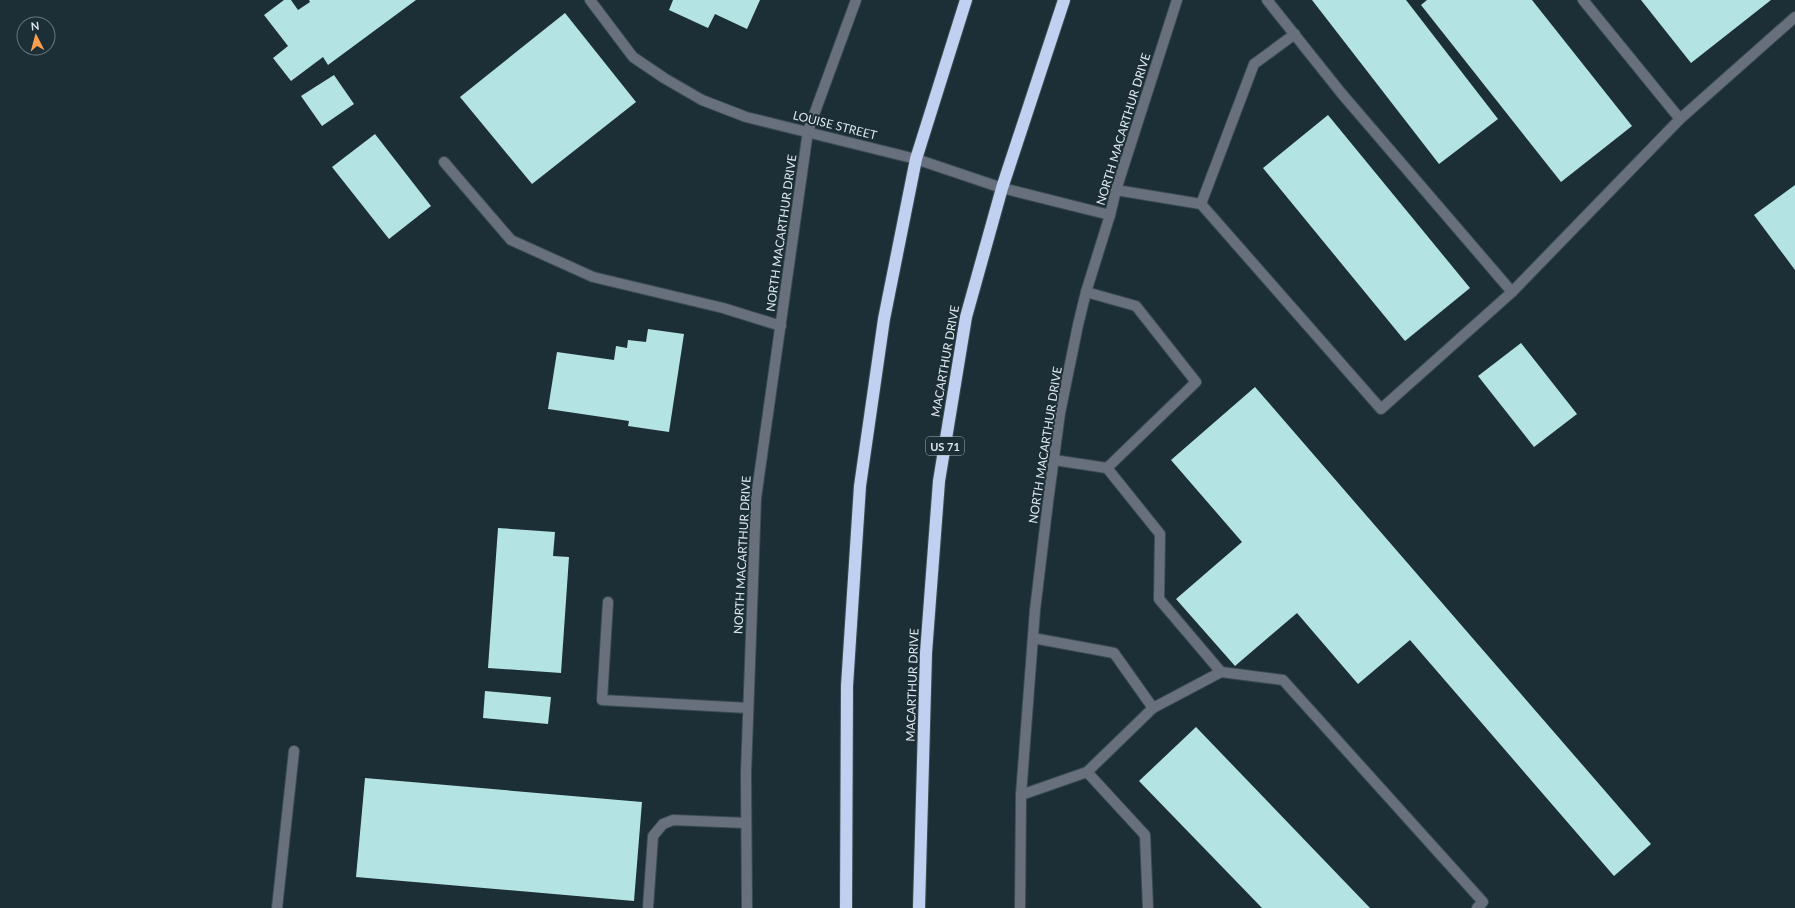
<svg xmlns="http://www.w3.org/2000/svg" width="1795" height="908" viewBox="0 0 1795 908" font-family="Lato,sans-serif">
  <rect width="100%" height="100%" fill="#1c2e36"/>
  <g fill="#b4e3e3">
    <path d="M284,0h7l7,10 12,-8 -1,-2h107l-88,65 -5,-8 -32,24 -18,-23 15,-12 -24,-31z"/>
    <path d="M673,0h87l-13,29 -32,-15 -7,14 -39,-18z"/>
    <path d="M1312,0h94l92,119 -59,45z"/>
    <path d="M1427,0h105l100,126 -71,56 -140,-177z"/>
    <path d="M1641,0h130l-80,63z"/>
    <path d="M565,13l71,89 -104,82 -72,-87z"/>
    <path d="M334,75l20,29 -32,22 -21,-30z"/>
    <path d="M1328,115l142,173 -65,53 -142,-173z"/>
    <path d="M375,134l56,72 -42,33 -57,-72z"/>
    <path d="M1795,185v85l-41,-55z"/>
    <path d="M648,329l36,5 -15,98 -41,-6 1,-5 -81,-12 9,-57 57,8 2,-14 11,2 1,-8 18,2z"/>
    <path d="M1521,343l56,71 -43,33 -56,-71z"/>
    <path d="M1255,387l396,457 -37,32 -204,-236 -52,44 -61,-71 -62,53 -59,-67 66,-57 -71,-82z"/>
    <path d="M498,528l57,4 -2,24 16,1 -8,116 -73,-5z"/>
    <path d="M485,691l66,6 -3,27 -65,-6z"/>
    <path d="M1196,727l174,181h-108l-123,-127z"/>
    <path d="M365,778l277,24 -8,99 -278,-24z"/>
  </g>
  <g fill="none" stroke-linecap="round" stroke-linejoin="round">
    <g stroke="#3b4c53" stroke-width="12">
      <g id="minor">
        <path d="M590,0l43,57 31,21 38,22 44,17 170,42 86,29 108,27"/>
        <path d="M1267,0l75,94 170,198"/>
        <path d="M1583,0l97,119"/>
        <path d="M444,162l67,78 82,37 130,31 58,18"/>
        <path d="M1116,190l85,14 180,205 131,-117 168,-173 115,-102"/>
        <path d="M1201,204l53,-140 41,-30"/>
        <path d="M1086,292l50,14 60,76 -89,86"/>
        <path d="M1054,460l53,8 53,66 -1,65 62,73"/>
        <path d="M608,602l-6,98 146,8"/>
        <path d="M1153,708l68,-36 62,8 200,222 -6,6"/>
        <path d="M1087,772l58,63 3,73"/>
        <path d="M1021,795l66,-23 66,-64 -39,-55 -81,-15"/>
        <path d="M277,908l17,-157"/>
        <path d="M648,908l5,-72 10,-12 10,-4 73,3"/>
        <path d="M747,908l-1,-135 10,-275 52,-367 48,-131"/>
        <path d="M1020,908l1,-113 14,-185 13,-108 12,-89 18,-88 8,-33 24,-77 6,-25 61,-190"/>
      </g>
    </g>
    <g stroke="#3b4c53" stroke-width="14">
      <g id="highway">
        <path d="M846,908l1,-222 13,-200 24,-167 32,-160 50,-159"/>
        <path d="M919,908l7,-255 13,-172 27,-164 36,-129 62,-188"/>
      </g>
    </g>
    <use href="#minor" stroke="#69707d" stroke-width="10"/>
    <use href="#highway" stroke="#c0d0f1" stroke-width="12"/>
  </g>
  <g text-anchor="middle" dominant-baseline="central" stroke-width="4" stroke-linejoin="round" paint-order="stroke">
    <rect fill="#1c2e36" stroke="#a4b0b7" stroke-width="1" x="926" y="437" width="38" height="18" rx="3"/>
    <g font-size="11" font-weight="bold" fill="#dee8ee">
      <text x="945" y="446">US 71</text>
    </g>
    <g font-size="12" fill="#dee8ee" stroke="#1c2e36">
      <text transform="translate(835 125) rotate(14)">LOUISE STREET</text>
      <text transform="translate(1123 129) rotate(-73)">NORTH MACARTHUR DRIVE</text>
      <text transform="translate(781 233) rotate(-82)">NORTH MACARTHUR DRIVE</text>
      <text transform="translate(945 361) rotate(-80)">MACARTHUR DRIVE</text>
      <text transform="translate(1045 445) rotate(-81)">NORTH MACARTHUR DRIVE</text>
      <text transform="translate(742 555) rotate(-87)">NORTH MACARTHUR DRIVE</text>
      <text transform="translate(912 685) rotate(-88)">MACARTHUR DRIVE</text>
    </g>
  </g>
  <g transform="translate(36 36) rotate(354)"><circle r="19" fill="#1c2e36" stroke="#6a7880"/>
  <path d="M0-3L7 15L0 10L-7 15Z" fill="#fa9f4f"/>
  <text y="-6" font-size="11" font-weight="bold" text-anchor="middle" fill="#dee8ee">N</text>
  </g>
</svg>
